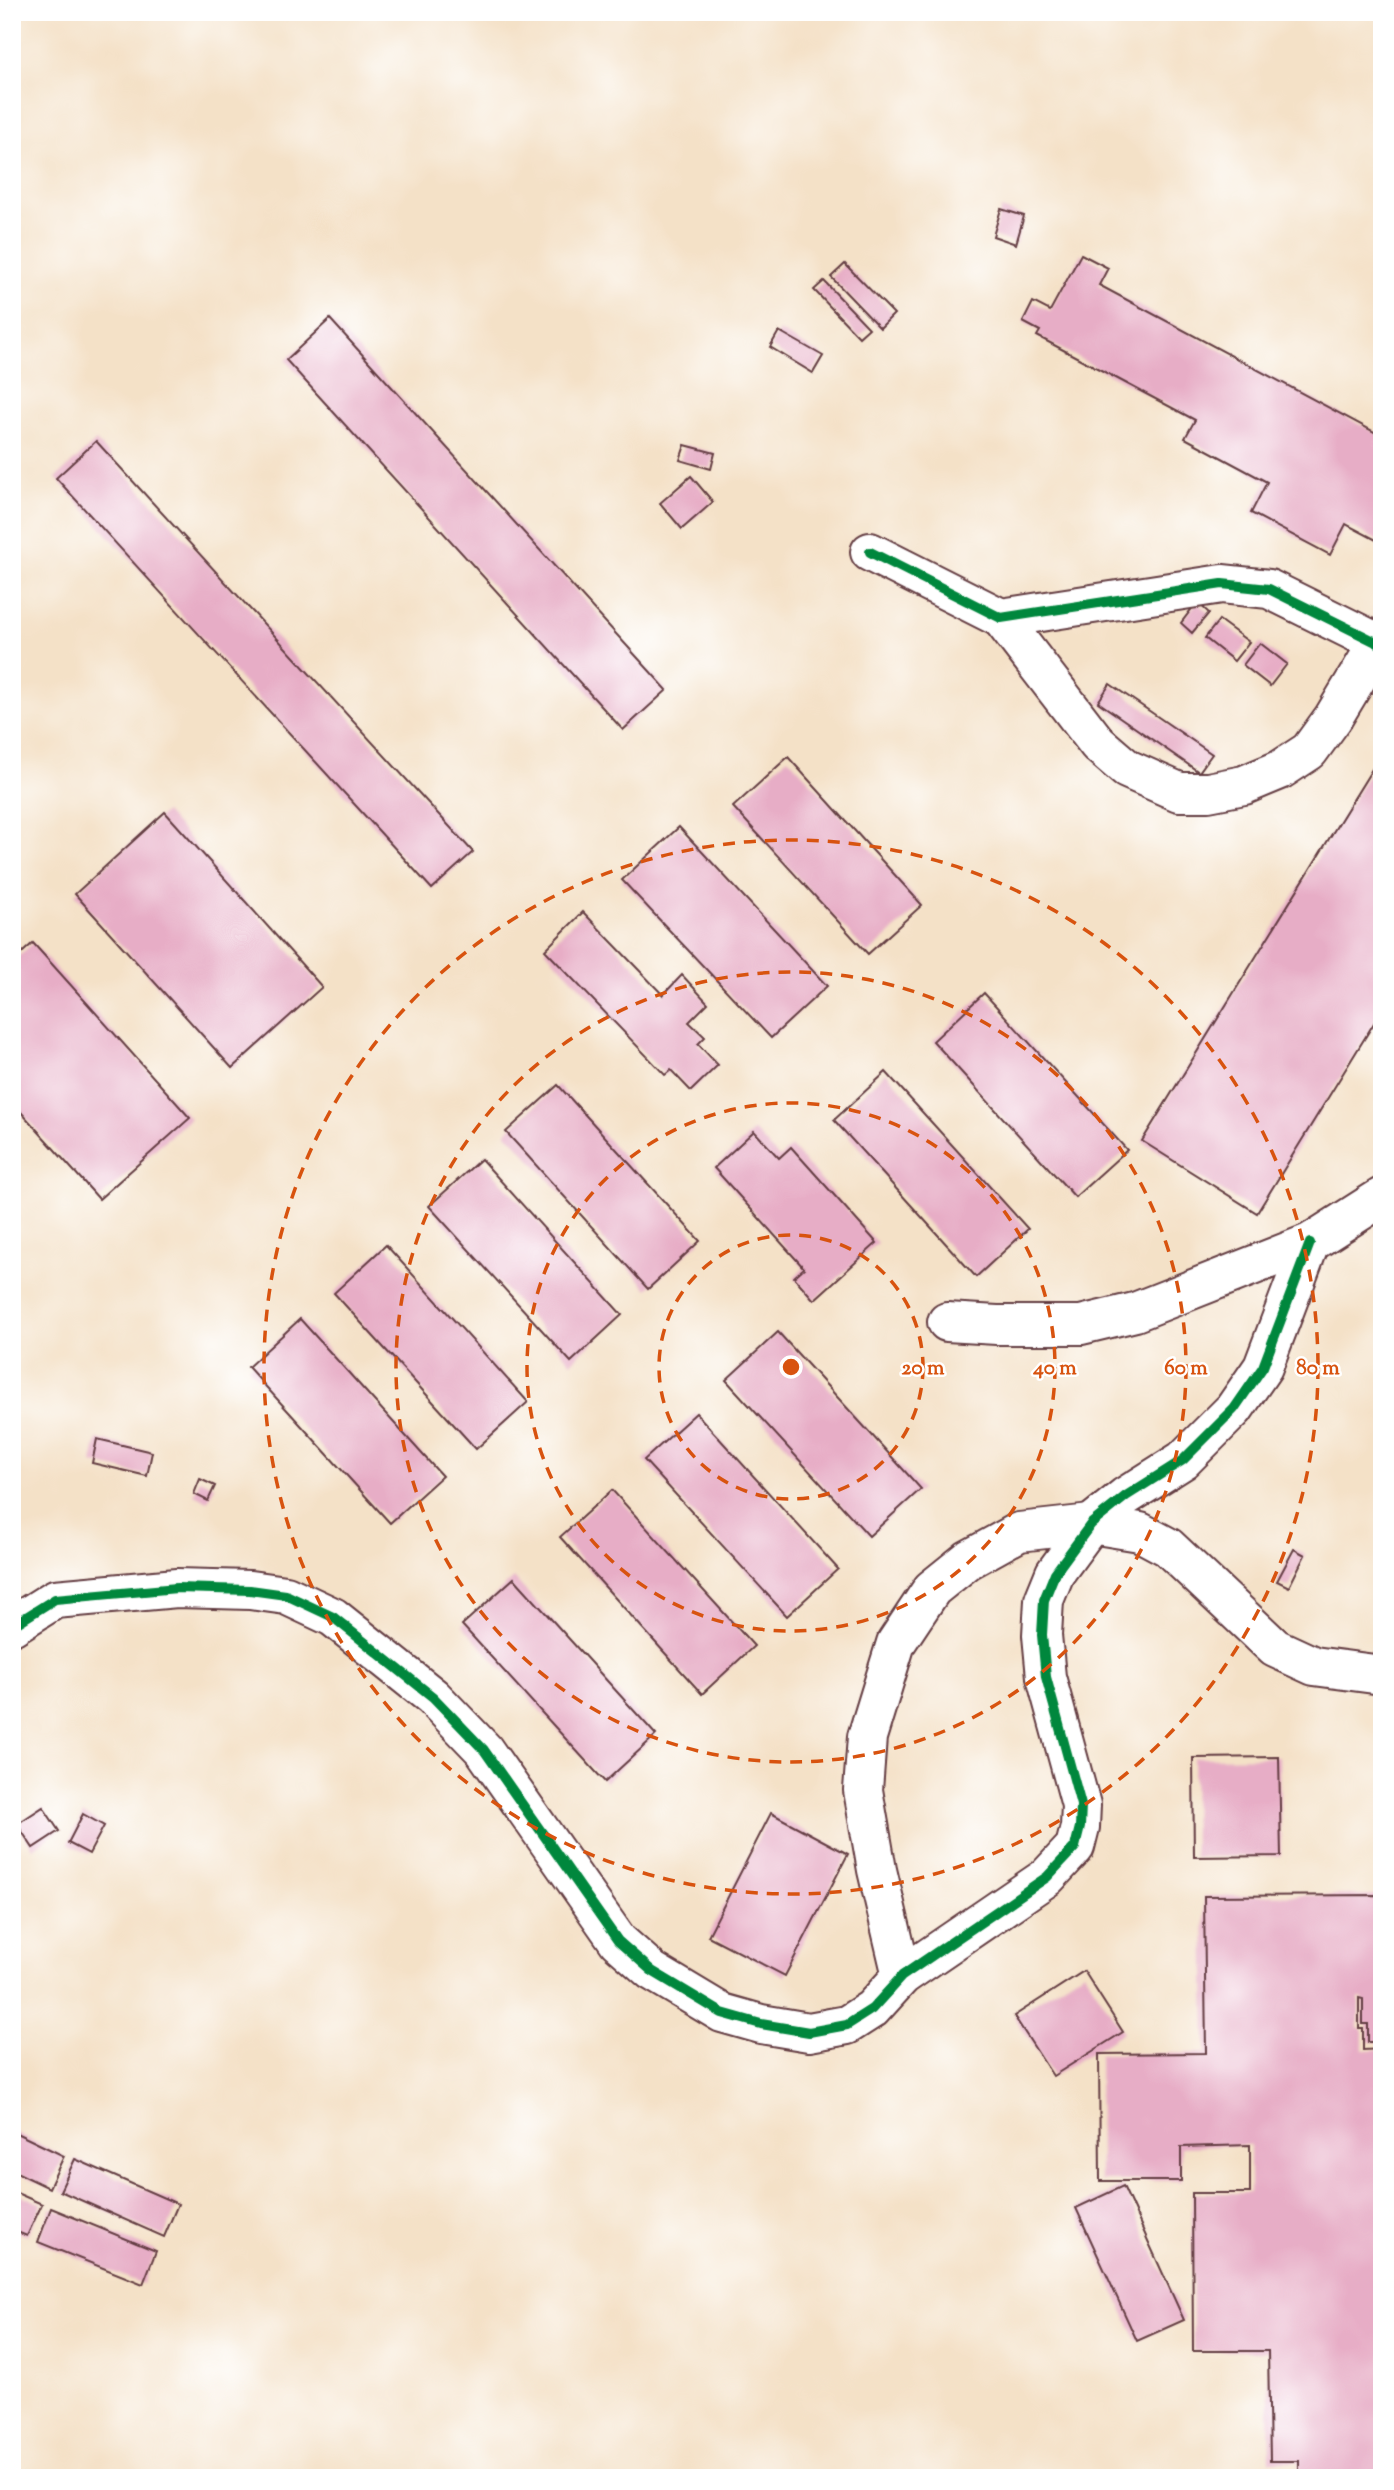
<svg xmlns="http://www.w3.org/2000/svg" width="1394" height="2490" viewBox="0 0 1394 2490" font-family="'Sorts Mill Goudy',serif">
  <rect width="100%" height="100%" fill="#fff"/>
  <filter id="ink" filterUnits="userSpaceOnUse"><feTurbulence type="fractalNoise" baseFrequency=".0143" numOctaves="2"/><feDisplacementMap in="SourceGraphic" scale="14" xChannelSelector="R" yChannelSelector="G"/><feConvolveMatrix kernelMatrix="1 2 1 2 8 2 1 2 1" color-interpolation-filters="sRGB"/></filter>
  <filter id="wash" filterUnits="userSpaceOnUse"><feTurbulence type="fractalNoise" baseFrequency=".00686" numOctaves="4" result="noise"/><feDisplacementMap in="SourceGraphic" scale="28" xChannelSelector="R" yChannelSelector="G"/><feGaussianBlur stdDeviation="1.57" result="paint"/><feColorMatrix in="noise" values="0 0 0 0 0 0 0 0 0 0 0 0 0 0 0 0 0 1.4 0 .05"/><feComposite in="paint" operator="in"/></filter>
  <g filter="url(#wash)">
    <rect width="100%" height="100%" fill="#f4e1c7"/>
    <g id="blocks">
      <g fill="#e7adc6">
        <path d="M1001,209l23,7 -8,28 -23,-8z"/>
        <path d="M1081,254l27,14 -9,17 283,151v107l-36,-19 -16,31 -79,-42 16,-31 -82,-44 10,-18 -158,-84 3,-5 -17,-9 10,-20 17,9z"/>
        <path d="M845,264l49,50 -14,14 -49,-51z"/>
        <path d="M824,281l45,47 -10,9 -45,-47z"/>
        <path d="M330,319l337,371 -44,40 -337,-370z"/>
        <path d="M779,331l44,25 -10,17 -43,-26z"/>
        <path d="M96,441l377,411 -41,37 -376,-411z"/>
        <path d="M685,445l30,8 -4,16 -31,-9z"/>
        <path d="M691,476l22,26 -31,27 -22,-26z"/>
        <path d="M1197,602l12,11 -17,20 -11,-10z"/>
        <path d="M1219,620l30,22 -15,19 -29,-23z"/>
        <path d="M1260,643l27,21 -17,22 -27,-21z"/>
        <path d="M1110,684l102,70 -13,18 -101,-70z"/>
        <path d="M1382,753v257l-125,203 -115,-72z"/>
        <path d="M788,757l134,148 -54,49 -135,-147z"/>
        <path d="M165,812l157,175 -90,81 -157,-174z"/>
        <path d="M679,827l148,159 -56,52 -149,-158z"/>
        <path d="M583,912l80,83 19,-20 26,28 -19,19 16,15 -7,7 20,21 -27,26 -20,-21 -6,5 -120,-125z"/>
        <path d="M33,943l157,175 -91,81 -87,-97v-140z"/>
        <path d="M984,993l143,157 -52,47 -142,-156z"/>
        <path d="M886,1072l142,157 -52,48 -142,-157z"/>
        <path d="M558,1085l142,156 -52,48 -142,-157z"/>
        <path d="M754,1131l25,27 12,-11 86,96 -63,57 -20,-23 10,-9 -90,-100z"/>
        <path d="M481,1159l141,156 -51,47 -142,-156z"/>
        <path d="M386,1245l142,157 -52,47 -142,-156z"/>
        <path d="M300,1319l142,157 -52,47 -142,-156z"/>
        <path d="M778,1332l143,157 -52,47 -143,-156z"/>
        <path d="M696,1413l142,156 -51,47 -143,-156z"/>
        <path d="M97,1439l55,13 -5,24 -55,-13z"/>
        <path d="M200,1479l15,7 -7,15 -14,-7z"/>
        <path d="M612,1490l142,156 -52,48 -142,-157z"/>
        <path d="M1294,1549l11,6 -16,32 -12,-6z"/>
        <path d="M514,1578l142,157 -51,47 -143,-157z"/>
        <path d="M1279,1757l2,99 -87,1 -1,-99z"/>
        <path d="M43,1807l16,24 -26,17 -16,-24z"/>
        <path d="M771,1813l77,41 -63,122 -77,-40z"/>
        <path d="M83,1814l21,12 -15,28 -21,-11z"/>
        <path d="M1382,1895v147h-14v-18h-5v-25l-4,-1v31h4v21l19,-1v427l-83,1v-16h-29l-2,-110h-75l-1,-158h58v-48l-69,2v34h-81l-1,-127 107,-1 -2,-157z"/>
        <path d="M1084,1971l39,61 -70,44 -39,-60z"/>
        <path d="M12,2131l52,25 -15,32 -37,-18z"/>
        <path d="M75,2159l103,45 -14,33 -104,-46z"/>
        <path d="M1123,2186l61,134 -47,21 -61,-133z"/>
        <path d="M12,2191l30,13 -15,32 -15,-6z"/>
        <path d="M51,2208l105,43 -13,33 -105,-42z"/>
      </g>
    </g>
  </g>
  <g filter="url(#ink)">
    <use href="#blocks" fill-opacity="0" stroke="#643c42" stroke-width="2"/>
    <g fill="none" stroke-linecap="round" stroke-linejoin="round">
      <g stroke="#643c42" stroke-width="42">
        <g id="street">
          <path d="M870,552l131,66 221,-34 47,5 109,54 4,-1"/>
          <path d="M1001,618l97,126 29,25 52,23h29l36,-7 36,-15 29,-19 24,-33 45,-75"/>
          <path d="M947,1322l50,3h84l54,-13 175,-69 72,-46"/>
          <path d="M12,1626l43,-27 122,-11 73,2 36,5 47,22 100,80 51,53 134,191 34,30 70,42 39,11 48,8 38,-7 25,-16 30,-33 145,-99 28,-30 5,-20 1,-22 -35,-128 -4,-42 2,-35 11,-27 36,-49 35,-28 57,-36 51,-51 29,-42 47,-124"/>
          <path d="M902,1976l-25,-106 -14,-80 4,-53 29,-94 36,-54 36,-29 51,-28 72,-8 49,8 28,15 107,101 39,18 68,9"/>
        </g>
      </g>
      <use href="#street" stroke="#fff" stroke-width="38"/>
      <g stroke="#fff" stroke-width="15">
        <g id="cycleway">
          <path d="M870,552l131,66 221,-34 47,5 109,54 4,-1"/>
          <path d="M12,1626l43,-27 122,-11 73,2 36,5 47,22 100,80 51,53 134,191 34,30 70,42 39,11 48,8 38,-7 25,-16 30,-33 145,-99 28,-30 5,-20 1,-22 -35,-128 -4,-42 2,-35 11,-27 36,-49 35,-28 57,-36 51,-51 29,-42 47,-124"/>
        </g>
      </g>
      <use href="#cycleway" stroke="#00873e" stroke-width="10"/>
    </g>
  </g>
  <g fill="none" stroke="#d8530f" stroke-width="3.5" stroke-dasharray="12 9">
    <circle cx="791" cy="1367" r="132"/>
    <circle cx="791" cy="1367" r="264"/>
    <circle cx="791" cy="1367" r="395"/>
    <circle cx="791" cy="1367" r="527"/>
  </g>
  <circle cx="791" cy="1367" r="10" fill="#d8530f" stroke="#fff" stroke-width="3.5"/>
  <g font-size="21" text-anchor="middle" font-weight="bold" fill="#d8530f" stroke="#fff" stroke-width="5" stroke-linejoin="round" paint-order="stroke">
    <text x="923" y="1374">20 m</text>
    <text x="1055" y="1374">40 m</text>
    <text x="1186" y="1374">60 m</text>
    <text x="1318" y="1374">80 m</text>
  </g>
  <rect width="1394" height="2490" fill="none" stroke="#fff" stroke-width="42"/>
</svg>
